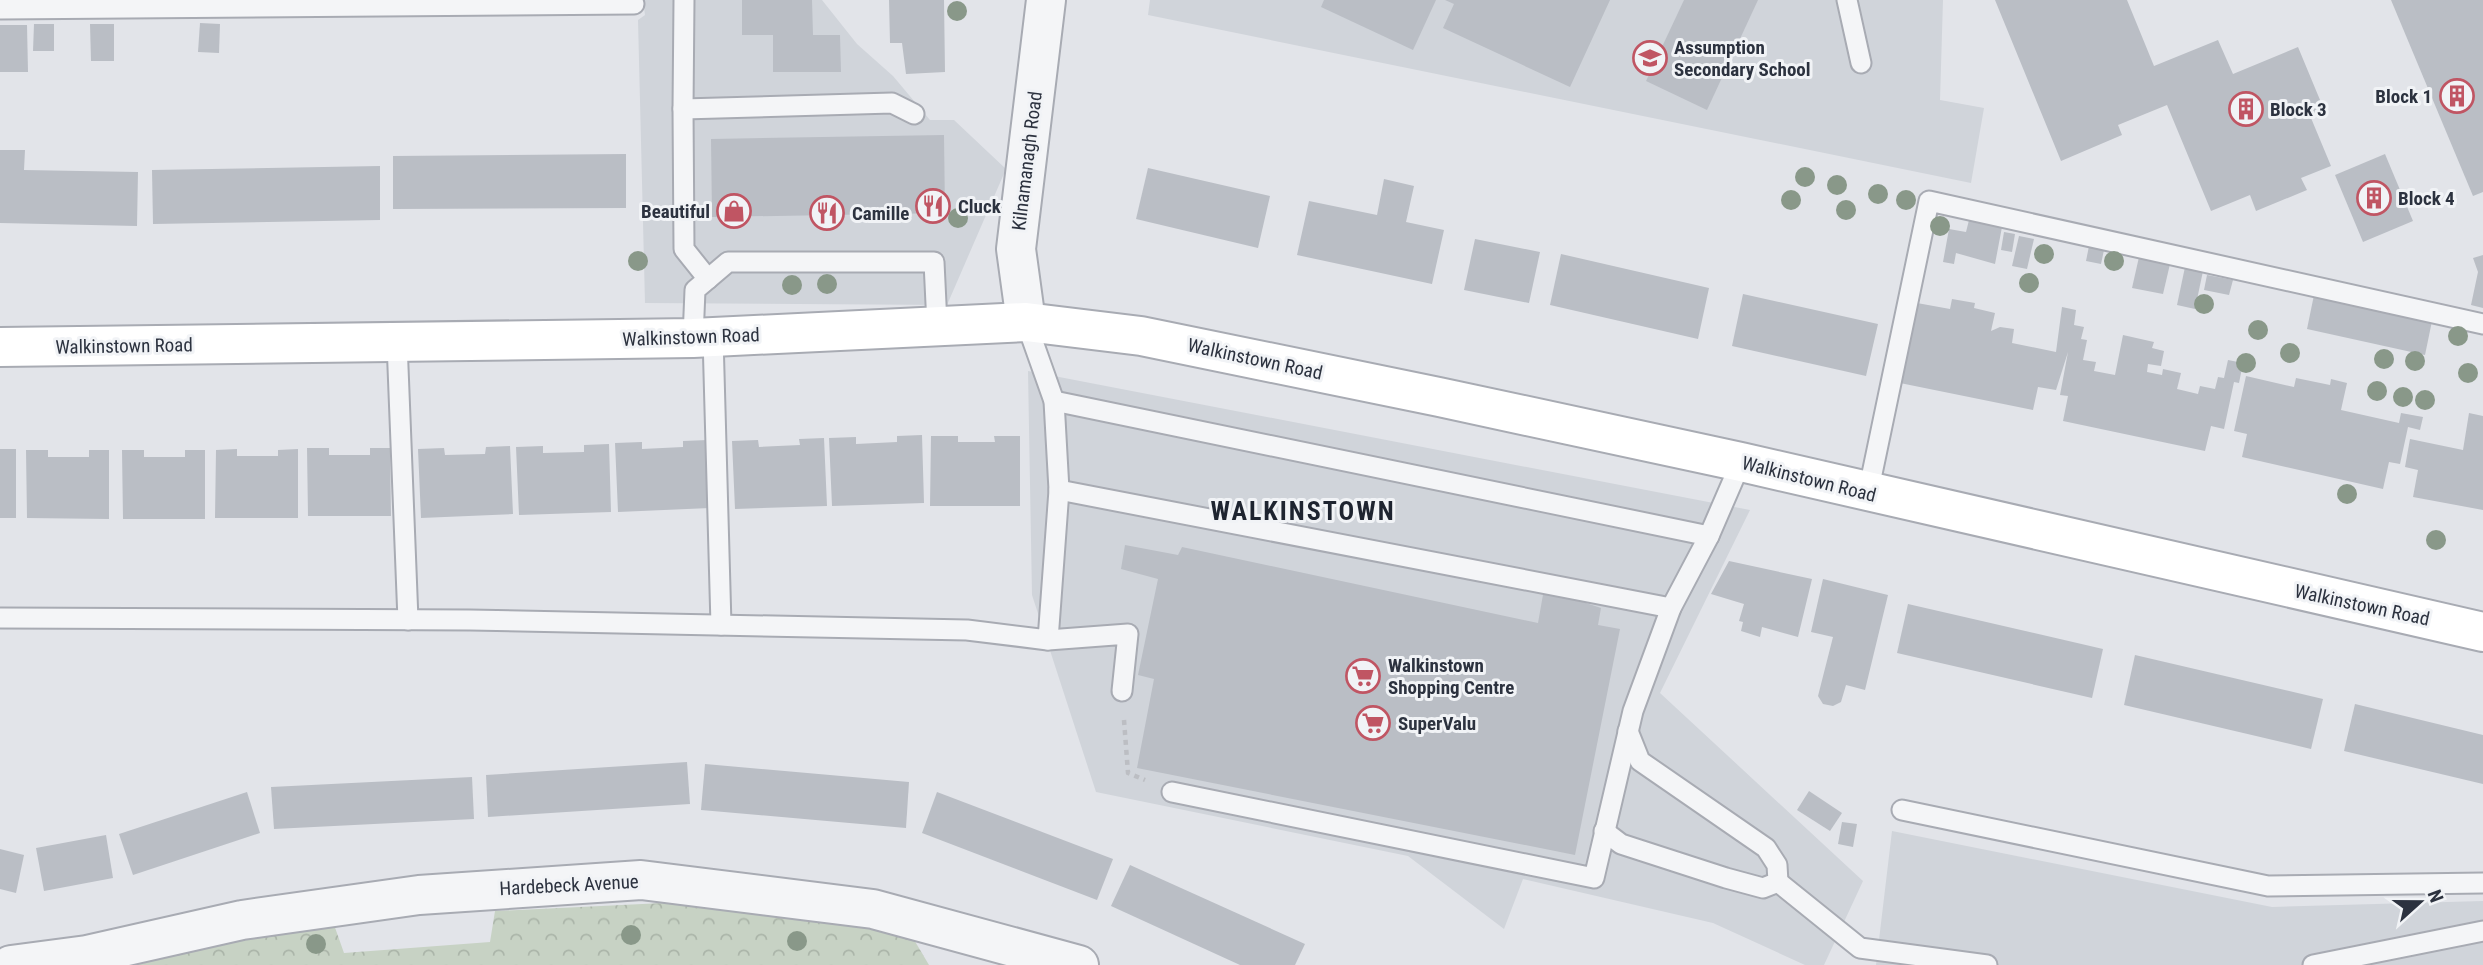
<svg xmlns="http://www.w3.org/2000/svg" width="2483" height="965" viewBox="0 0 2483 965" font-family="'Roboto Condensed',sans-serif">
  <defs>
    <pattern id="forest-crowns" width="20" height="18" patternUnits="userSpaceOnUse" patternTransform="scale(1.75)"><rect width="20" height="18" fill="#c7d2c4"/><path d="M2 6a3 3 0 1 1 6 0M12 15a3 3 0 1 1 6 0" fill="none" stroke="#abb5a9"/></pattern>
  </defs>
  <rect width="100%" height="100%" fill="#e2e4e9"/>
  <g fill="#d0d4da">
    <path d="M643,0h179l35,44 36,32 37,44h24l52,49 -59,136 -302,-2 -7,-283 7,-5z"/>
    <path d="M1150,0h793l-3,100 44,8 -13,75 -823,-168z"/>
    <path d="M1028,371l722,139 -90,183 203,188 -39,84h-19l-92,-42 -190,-44 -19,50 -96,-73 -312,-64 -64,-197z"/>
    <path d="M1892,831l380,76 211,-6v64h-607z"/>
  </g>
  <path fill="url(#forest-crowns)" d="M725,900l185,33 19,32h-793l196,-46 12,34 146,-11 5,-31z"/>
  <g fill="#babec5">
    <path d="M742,0h70l1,35h27l1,37h-68v-37h-31z"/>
    <path d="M889,0h55l1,72 -39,2 -4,-31h-12z"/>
    <path d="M1324,0h112l-23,50 -92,-43z"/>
    <path d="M1445,0h165l-40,87 -127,-59 11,-24z"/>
    <path d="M1684,0h74l-51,110 -61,-29z"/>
    <path d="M1995,0h132l27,66 64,-26 15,34 65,-27 27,65 -14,6 20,48 -30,12 6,12 -51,21 -6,-16 -39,16 -44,-106 -49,20 4,10 -61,26z"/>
    <path d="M2391,0h92v192l-10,4z"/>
    <path d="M200,23l20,1 -1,29 -21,-1z"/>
    <path d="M34,24h20v27h-21z"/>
    <path d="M90,24h24v37h-23z"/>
    <path d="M0,25h27l1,47h-28z"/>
    <path d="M944,135l1,78 -233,4 -1,-78z"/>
    <path d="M0,150h25l-1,20 114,2 -1,54 -137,-3z"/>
    <path d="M626,154v54l-233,1v-53z"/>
    <path d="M2385,154l28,67 -50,21 -28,-67z"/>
    <path d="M380,166v54l-227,4 -1,-54z"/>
    <path d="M1148,168l122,28 -12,52 -122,-29z"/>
    <path d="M1384,179l30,7 -8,36 38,8 -12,54 -135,-29 12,-54 68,14z"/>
    <path d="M1969,220l33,7 -7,37 -39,-11 -2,11 -11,-2 6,-33 17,3z"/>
    <path d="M2004,232l11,2 -3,18 -11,-2z"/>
    <path d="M2019,236l15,3 -7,30 -15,-3z"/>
    <path d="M1475,239l65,13 -11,51 -65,-13z"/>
    <path d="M2089,246l15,4 -3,14 -15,-3z"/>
    <path d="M1561,254l148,34 -11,51 -148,-34z"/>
    <path d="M2483,255v53l-12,-3 7,-33 -5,-14z"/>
    <path d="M2139,257l31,7 -7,30 -31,-6z"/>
    <path d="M2185,267l18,4 -8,38 -18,-4z"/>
    <path d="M2207,275l26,5 -4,15 -25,-5z"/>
    <path d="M1743,294l135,30 -12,52 -134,-30z"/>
    <path d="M2314,295l118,26 -7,34 -118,-26z"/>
    <path d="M1952,299l23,4 -1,5 21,5 -4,18 9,-4 14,2 -2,14 44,9 6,-45 14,3 -2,15 10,2 -3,12 6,1 -4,20 13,2 -2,9 21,4 8,-40 31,7 -2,6 12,3 -3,15 -13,-2 -1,8 15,3 1,-6 18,4 -4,16 21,5 2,-8 15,3 3,-12 6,1 4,-18 15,3 -4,20 -5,-1 -10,47 -13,-3 -6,25 -142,-30 5,-25 -8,-1 8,-43 -12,38 -18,-3 -5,23 -133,-27 17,-80 33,6z"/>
    <path d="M2246,376l48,11 2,-9 34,7 1,-6 16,4 -6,27 58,13 2,-10 22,4 -3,13 -12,-3 -8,37 -11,-2 -6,27 -141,-32 5,-23 -13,-3z"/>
    <path d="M2469,413l14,3v94l-70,-13 5,-27 -13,-3 5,-28 53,11z"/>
    <path d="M922,435l2,68 -92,3 -3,-68 27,-1v7l41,-2v-6z"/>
    <path d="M931,436h27v6h37l-1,-6h26v70h-90z"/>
    <path d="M824,438l3,68 -92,3 -3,-68 26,-1 1,7 19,-1 22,-1 -1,-6z"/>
    <path d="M708,440l2,68 -92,4 -3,-69 27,-1v7l41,-2v-6z"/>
    <path d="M609,444l2,68 -92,3 -3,-68 27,-1v7l41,-1v-7z"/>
    <path d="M510,446l3,68 -92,4 -3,-69 26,-1 1,7 40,-1 1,-7z"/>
    <path d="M307,448h22v7h41v-7h20l1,68h-83z"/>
    <rect x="0" y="449" width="16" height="69"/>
    <path d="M237,449v7h41v-6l20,-1v69h-83l1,-68z"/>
    <path d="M26,450h22v7h41v-7h20v69l-82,-1z"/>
    <path d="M122,450h22v7h41v-7h20v69h-82z"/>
    <path d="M1125,545l53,10 4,-8 356,76 6,-34 57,19 -3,17 22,4 -45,226 -438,-87 17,-89 -16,-4 20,-96 -37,-10z"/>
    <path d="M1729,561l83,18 -14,58 -36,-10 -2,10 -19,-6 2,-9 -4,-1 5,-17 -33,-10z"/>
    <path d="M1823,579l65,16 -23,95 -19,-5 -5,17 -8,4 -10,-2 -5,-8 15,-59 -22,-5z"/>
    <path d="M1908,604l195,45 -11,49 -195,-45z"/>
    <path d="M2135,655l188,44 -12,50 -187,-44z"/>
    <path d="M2355,704l128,31v49l-139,-33z"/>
    <path d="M687,762l3,42 -202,13 -2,-42z"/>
    <path d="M705,764l204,18 -3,46 -205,-18z"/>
    <path d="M472,777l2,42 -200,10 -3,-42z"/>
    <path d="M1809,791l33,22 -12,18 -33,-21z"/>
    <path d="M247,792l13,41 -127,42 -14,-41z"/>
    <path d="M937,792l176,67 -16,41 -175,-67z"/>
    <path d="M1842,822l15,2 -4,23 -15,-3z"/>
    <path d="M106,835l7,43 -69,13 -8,-43z"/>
    <path d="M0,849l24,6 -8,38 -16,-4z"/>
    <path d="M1130,865l175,79 -10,21h-55l-129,-59z"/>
  </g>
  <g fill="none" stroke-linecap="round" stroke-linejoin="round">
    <g stroke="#a8abb3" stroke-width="23">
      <g id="lane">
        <path d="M1847,0l14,63"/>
        <path d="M0,9l634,-5"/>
        <path d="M683,109l1,-109"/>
        <path d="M708,279l-24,-30 -1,-140 209,-6 22,11"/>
        <path d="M713,337l8,288"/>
        <path d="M693,338l2,-48 33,-28h206l3,63"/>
        <path d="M397,342l11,278"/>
        <path d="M1054,401l655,135"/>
        <path d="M1059,490l612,118"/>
        <path d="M1868,493l61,-292 554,123"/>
        <path d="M0,618l470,2 497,10 81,10 11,-150 -5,-89 -28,-79"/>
        <path d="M1048,640l80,-6 -6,57"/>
        <path d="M1172,792l422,86 39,-167 38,-103 38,-72 32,-74"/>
        <path d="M1902,810l366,76 215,-3"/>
        <path d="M1604,831l17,13 105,34 37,10 15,-6 -1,-17 -11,-17 -126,-87 -12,-30"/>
        <path d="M1778,882l82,66 127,17"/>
        <path d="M2313,965l170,-34"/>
      </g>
    </g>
    <g stroke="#a8abb3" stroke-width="42">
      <g id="street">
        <path d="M1026,322l-10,-73 30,-249"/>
        <path d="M11,965l76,-10 155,-35 177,-25 222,-15 232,29 206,56"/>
      </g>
    </g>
    <g stroke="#a8abb3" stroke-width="42">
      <path id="secondary" d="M0,347l693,-9 333,-16 115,14 298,61 302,65 742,170"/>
    </g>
    <path stroke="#bcbec3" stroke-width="4.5" stroke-dasharray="5 5" stroke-linecap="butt" d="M1124,720l4,53 17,7"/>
    <use href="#lane" stroke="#f4f5f7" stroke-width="19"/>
    <use href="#street" stroke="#f4f5f7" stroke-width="38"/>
    <use href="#secondary" stroke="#fff" stroke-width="38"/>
  </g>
  <g fill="#899889">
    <circle cx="957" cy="11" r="10"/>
    <circle cx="1805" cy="177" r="10"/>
    <circle cx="1837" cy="185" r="10"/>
    <circle cx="1878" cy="194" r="10"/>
    <circle cx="1791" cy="200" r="10"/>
    <circle cx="1906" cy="200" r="10"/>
    <circle cx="1846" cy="210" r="10"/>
    <circle cx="958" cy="218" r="10"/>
    <circle cx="1940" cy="226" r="10"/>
    <circle cx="2044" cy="254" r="10"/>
    <circle cx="638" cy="261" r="10"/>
    <circle cx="2114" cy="261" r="10"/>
    <circle cx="2029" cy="283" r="10"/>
    <circle cx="827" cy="284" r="10"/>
    <circle cx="792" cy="285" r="10"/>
    <circle cx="2204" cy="304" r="10"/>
    <circle cx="2258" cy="330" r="10"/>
    <circle cx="2458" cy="336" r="10"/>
    <circle cx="2290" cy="353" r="10"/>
    <circle cx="2384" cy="359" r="10"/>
    <circle cx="2415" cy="361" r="10"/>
    <circle cx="2246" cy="363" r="10"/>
    <circle cx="2468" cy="373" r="10"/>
    <circle cx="2377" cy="391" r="10"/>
    <circle cx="2403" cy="397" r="10"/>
    <circle cx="2425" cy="400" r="10"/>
    <circle cx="2347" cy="494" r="10"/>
    <circle cx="2436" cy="540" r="10"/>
    <circle cx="631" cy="935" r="10"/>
    <circle cx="797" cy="941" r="10"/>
    <circle cx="316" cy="944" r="10"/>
  </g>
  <defs>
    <g id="school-ring" transform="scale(1.75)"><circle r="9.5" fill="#f1f3f6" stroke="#c05563" stroke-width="1.5"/><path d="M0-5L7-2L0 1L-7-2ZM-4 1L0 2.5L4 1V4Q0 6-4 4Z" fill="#c05563"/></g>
    <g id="building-ring" transform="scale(1.75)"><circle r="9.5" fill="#f1f3f6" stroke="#c05563" stroke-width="1.5"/><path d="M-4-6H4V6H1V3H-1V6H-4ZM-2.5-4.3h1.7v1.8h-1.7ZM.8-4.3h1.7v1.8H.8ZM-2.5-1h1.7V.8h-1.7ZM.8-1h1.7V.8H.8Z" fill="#c05563"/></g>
    <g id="restaurant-ring" transform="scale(1.75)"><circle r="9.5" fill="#f1f3f6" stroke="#c05563" stroke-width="1.5"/><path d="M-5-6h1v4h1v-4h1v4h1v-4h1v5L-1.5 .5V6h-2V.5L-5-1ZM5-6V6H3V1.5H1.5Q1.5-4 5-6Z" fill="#c05563"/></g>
    <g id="shop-ring" transform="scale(1.75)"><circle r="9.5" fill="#f1f3f6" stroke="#c05563" stroke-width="1.5"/><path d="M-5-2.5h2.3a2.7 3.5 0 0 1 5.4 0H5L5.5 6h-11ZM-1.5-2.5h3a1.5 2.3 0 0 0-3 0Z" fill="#c05563"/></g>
    <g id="supermarket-ring" transform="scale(1.75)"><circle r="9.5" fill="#f1f3f6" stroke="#c05563" stroke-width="1.5"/><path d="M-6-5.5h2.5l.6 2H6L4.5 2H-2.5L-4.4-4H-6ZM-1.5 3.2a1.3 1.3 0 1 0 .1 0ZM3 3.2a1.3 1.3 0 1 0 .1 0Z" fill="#c05563"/></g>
  </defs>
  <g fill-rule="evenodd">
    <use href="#school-ring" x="1650" y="58"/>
    <use href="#building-ring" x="2457" y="96"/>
    <use href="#building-ring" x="2246" y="109"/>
    <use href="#building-ring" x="2374" y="198"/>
    <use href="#restaurant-ring" x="933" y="206"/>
    <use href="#shop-ring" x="734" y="211"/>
    <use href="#restaurant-ring" x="827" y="213"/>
    <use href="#supermarket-ring" x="1363" y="676"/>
    <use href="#supermarket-ring" x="1373" y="723"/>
  </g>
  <g text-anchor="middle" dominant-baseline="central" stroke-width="6" stroke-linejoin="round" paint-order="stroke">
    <g font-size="19" font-weight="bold" fill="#2c323f" stroke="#f1f3f6" text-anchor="start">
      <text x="1674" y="47">Assumption<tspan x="1674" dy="22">Secondary School</tspan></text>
      <text x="2432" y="96" text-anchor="end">Block 1</text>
      <text x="2270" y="109">Block 3</text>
      <text x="2398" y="198">Block 4</text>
      <text x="958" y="206">Cluck</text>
      <text x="710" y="211" text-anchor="end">Beautiful</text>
      <text x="852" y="213">Camille</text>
      <text x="1388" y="665">Walkinstown<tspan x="1388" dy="22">Shopping Centre</tspan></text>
      <text x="1398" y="723">SuperValu</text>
    </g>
    <g font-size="19" fill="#2c323f" stroke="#f1f3f6">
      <text transform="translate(1027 161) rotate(-83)">Kilnamanagh Road</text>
      <text transform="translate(691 337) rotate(-2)">Walkinstown Road</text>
      <text transform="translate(124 346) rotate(-1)">Walkinstown Road</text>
      <text transform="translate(1255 359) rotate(12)">Walkinstown Road</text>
      <text transform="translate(1809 479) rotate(14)">Walkinstown Road</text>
      <text transform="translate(2362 605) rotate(12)">Walkinstown Road</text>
      <text transform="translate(569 885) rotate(-3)">Hardebeck Avenue</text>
    </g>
    <g font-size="26" font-weight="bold" letter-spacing="2" fill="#1e2430" stroke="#f1f3f6">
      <text x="1303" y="511">WALKINSTOWN</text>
    </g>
  </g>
  <g transform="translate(2420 902) rotate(69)" stroke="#f1f3f6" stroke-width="5" paint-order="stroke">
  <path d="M0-5L12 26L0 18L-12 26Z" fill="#2c323f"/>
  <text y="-10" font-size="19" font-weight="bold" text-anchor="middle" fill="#2c323f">N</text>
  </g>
</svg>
